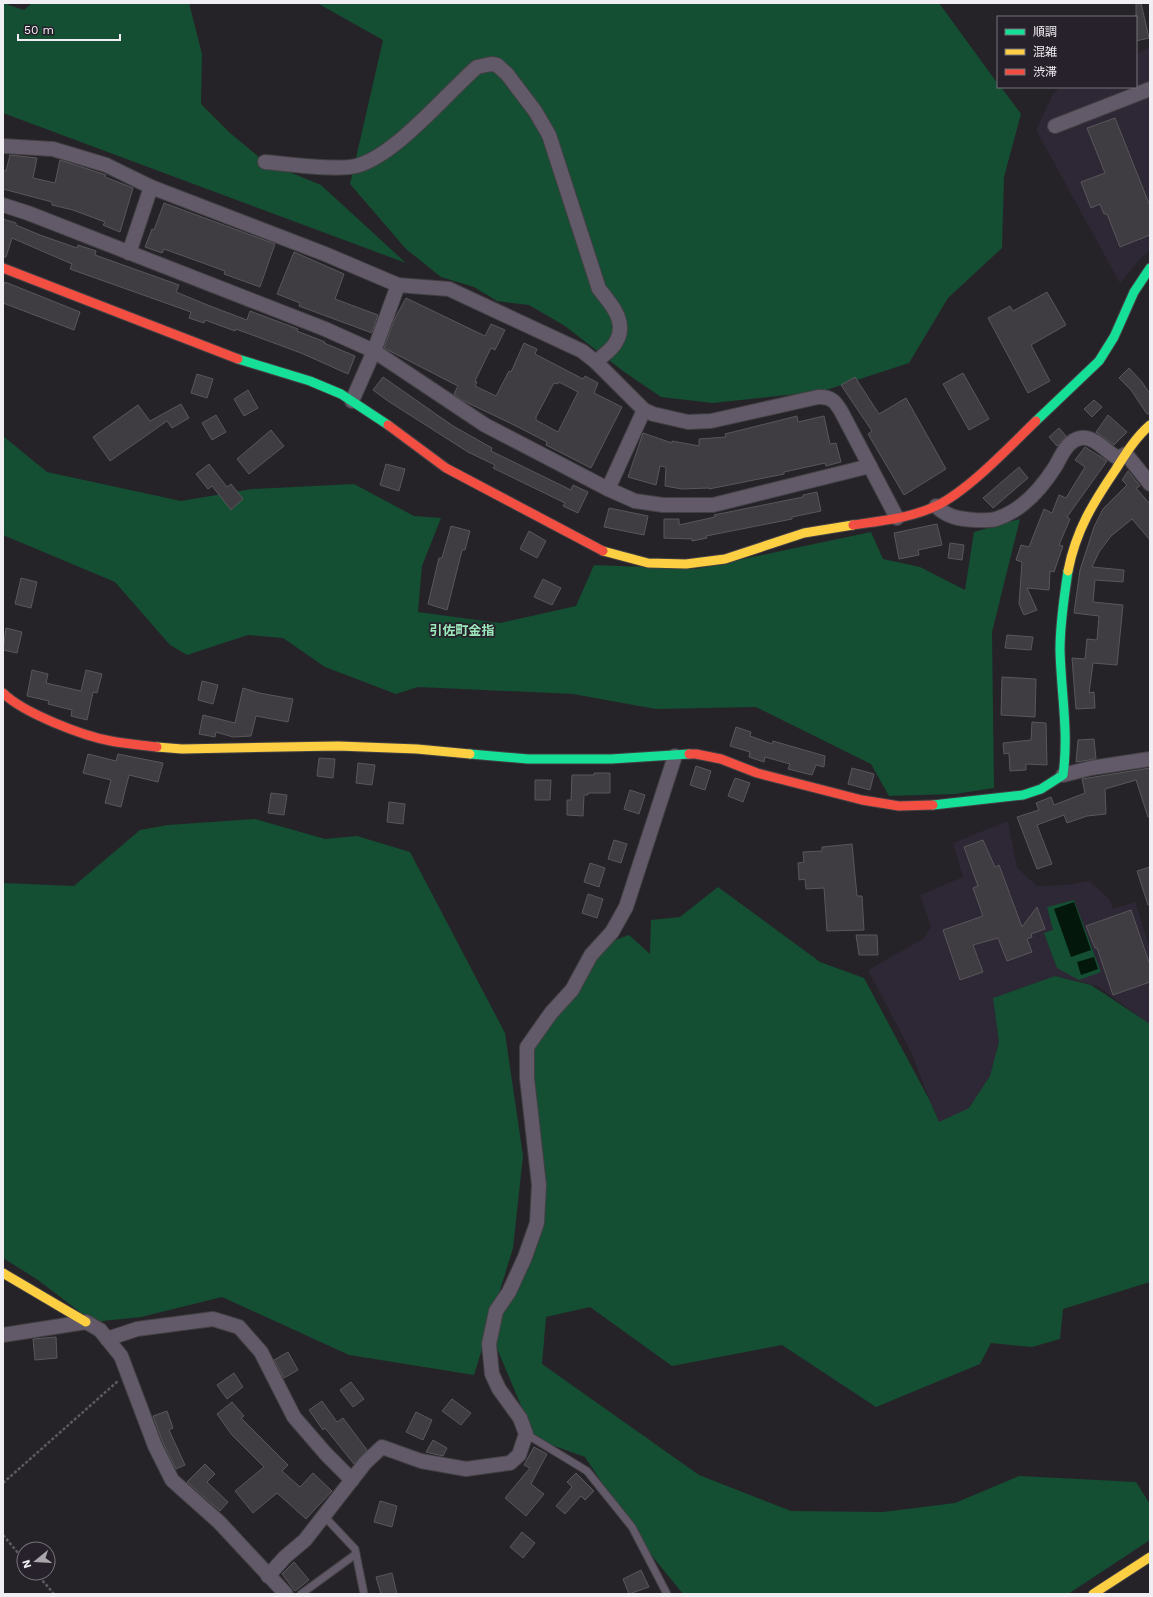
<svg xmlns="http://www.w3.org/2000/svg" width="1153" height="1597" viewBox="0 0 1153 1597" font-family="'Work Sans','Noto Sans JP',sans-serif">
  <rect width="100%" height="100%" fill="#262328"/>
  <g fill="#2e2735">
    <path d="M1150,47v203l-9,8 -21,25 -84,-153 17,-36 8,-7h75v-33z"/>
    <path d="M1008,821l9,47 20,18 29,-1 24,-4 20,19 3,9 22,-7 15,47v76l-52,-39 -43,-10 -62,22 8,54 -15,35 -22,27 -25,9 -28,-71 -43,-82 55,-31 8,-12 -11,-32 43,-18 -10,-34z"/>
  </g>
  <g fill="#144e33">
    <path d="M3,3l21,7 8,-7h157l13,51 -1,50 29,29 35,29 56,23 85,78 -403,-150z"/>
    <path d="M317,3h622l59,81v3h3l20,27 -17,63 -2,71 -54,50 -39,65 -86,28 -110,12 -52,-6 -38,-26 -58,-45 -36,-21 -32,-4 -23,-14 -33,-10 -35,-28 -56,-65 33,-144z"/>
    <path d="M3,436l44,36 134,29 71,-12 102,-5 60,32 27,2 -19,48 -4,46 82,11 76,-17 18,-41 102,4 175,-37 12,27 37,8 45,23 9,-58 46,-13 -28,113 2,156 -39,6 -66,2 -18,-32 -115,-57 -100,2 -83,-15 -155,-7 -22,7 -71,-27 -42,-29 -35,-3 -61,20 -17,-10 -55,-63 -112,-47z"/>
    <path d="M255,819l70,20 32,-3 53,16 95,181 18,123 -10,92 -39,127 -125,-20 -127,-58 -81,20 -48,5 -55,-42 -35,-22v-375l71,3 66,-56 28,-5z"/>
    <path d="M718,887l102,75 44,16 66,123 9,21 30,-14 21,-32 9,-34 -6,-44 62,-22 36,9 59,39v258l-87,27 -3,30 -28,8 -41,-4 -11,21 -104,43 -94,-62 -110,21 -82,-59 -44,10 -4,47 157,111 92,36 92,1 72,-9 64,-27 117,6 14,22v36l-82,54h-385l-43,-53 -55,-84 -50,-18 -44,-105 47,-125 -11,-162 40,-41 40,-63 22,-8 21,19 1,-34 29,-3z"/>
    <path d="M1074,900l27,72 -22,8 -22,-12 -13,-35 9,-3 -6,-23z"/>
  </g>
  <g fill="#03170b">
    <path d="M1074,902l17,48 -20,7 -17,-48z"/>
    <path d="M1094,957l4,12 -17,6 -4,-13z"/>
  </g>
  <g fill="#3f3d41" stroke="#59575b" fill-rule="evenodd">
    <path d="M1136,3h5l8,35 -13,3z"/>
    <path d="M1115,118l35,88v29l-30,12 -13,-33h-3l-4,-10 -9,4 -10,-26 24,-9 -18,-45z"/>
    <path d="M10,155l27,3 -4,20 22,5 5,-23 46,15 -1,2 28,11 -13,44 -17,-7 2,-3 -32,-12 -21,-5v-3l-49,-13v-19l3,1z"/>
    <path d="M164,203l111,41 -15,43 -36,-13 1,-3 -61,-22 -2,4 -17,-6 7,-18 2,1z"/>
    <path d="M3,219l13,4v2l24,10 37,13 1,-3 18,6 -1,4 84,30 -3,7 34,14 37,14 3,-9 48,18 -1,2 28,11 -1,1 31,13 -7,18 -47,-21 -65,-24 -1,2 -30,-11 -1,3 -15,-5 2,-6 -121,-43 2,-5 -60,-26 -6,19h-3z"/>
    <path d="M294,252l50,22 -9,25 43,16 -6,18 -73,-27 1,-3 -23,-9z"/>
    <path d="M5,282l75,30 -6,18 -71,-27v-15z"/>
    <path d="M1047,292l19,33 -35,20 19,36 -22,12 -40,-75 22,-12 3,5z"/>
    <path d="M406,298l79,38 6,-12 14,6 -10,20 -4,-2 -16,33 2,1 -2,4 21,10 13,-25 2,1 13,-29 13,6 -2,5 48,25 2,-3 13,7 -4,10 28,14 -31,61 -45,-23 1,-3 -31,-16 -54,-26 -8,-6 4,-8 -74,-38 10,-28zM559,382l19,10 -20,40 -22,-12v-3l18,-34 4,1z"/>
    <path d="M1129,368l13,14 8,12v20h-3l-16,-24 -12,-12z"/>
    <path d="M963,373l26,46 -20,11 -26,-46z"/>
    <path d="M197,374l16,5 -6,19 -16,-5z"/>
    <path d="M383,377l70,49 39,22 -1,3 80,39 2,-5 15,7 -10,21 -15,-7 2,-3 -72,-35 2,-3 -27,-13 -80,-51 -15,-11z"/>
    <path d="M855,377l24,37 27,-16 40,71 -42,26 -36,-61 4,-3 -31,-46z"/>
    <path d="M248,390l10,18 -14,8 -10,-17z"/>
    <path d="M1094,400l8,7 -10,10 -8,-8z"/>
    <path d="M181,404l8,14 -17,10 -5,-7 -57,40 -17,-24 45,-32 12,16z"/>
    <path d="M216,415l10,17 -14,8 -10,-17z"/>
    <path d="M1108,415l19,17 -13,13 -18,-13z"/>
    <path d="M797,416l1,6 26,-6 6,28 6,-1 5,19 -15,4 -1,-3 -41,9v2l-75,15v-1l-27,1 -17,-3 1,-19 -6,-1 -4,19 -28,-8 15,-44 29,10v-2l27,5v-7l27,-2 -1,-3z"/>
    <path d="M1059,428l7,8 -9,10 -8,-9z"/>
    <path d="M271,430l13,16 -35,28 -12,-15z"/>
    <path d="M1085,447l22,14 -40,56 3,2 -11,26 4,1 -9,26 -4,-1 -1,19 -22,-2 10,22 -13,5 -5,-11 3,-42 -6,-2 5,-15 8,2 15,-38 8,4 7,-18 7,3 19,-31 -10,-7z"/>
    <path d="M209,464l18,23 4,-3 12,15 -12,11 -19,-24 -4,3 -12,-15z"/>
    <path d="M386,464l19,5 -6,22 -19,-6z"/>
    <path d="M1019,467l9,11 -35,30 -10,-10z"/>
    <path d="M1128,471l12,15 -4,2 14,16v36l-18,-21 -21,17 -12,16 -7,15 32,3 -1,12 -28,-2 -2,22 30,3 -6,60 -24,-2 -4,30 5,-1 1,16 -19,1 -4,-51 13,1 2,-20 10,1 2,-24 -25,-3 6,-43 14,-43 9,-18 24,-24 -5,-5z"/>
    <path d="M817,492l4,19 -29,6v2l-86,17 1,2 -15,3v-2l-28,-1v-19h15v6l36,-8 -1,-2 89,-18v-2z"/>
    <path d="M609,508l39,8 -4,19 -40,-8z"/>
    <path d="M937,524l5,21 -24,5 1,5 -20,4 -5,-26z"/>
    <path d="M451,526l19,5 -5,19h-3l-15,60 -19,-6 11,-46h3z"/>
    <path d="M529,531l17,10 -9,17 -17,-9z"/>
    <path d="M950,543l14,2 -2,15 -14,-2z"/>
    <path d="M21,578l16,4 -6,26 -16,-4z"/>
    <path d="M543,579l18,9 -9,17 -18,-8z"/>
    <path d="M6,628l16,4 -5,21 -14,-3z"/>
    <path d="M1007,635l26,2 -2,13 -26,-2z"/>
    <path d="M32,670l16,4 -2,9 35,8 5,-21 16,4 -5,19 -4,-1 -6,28 -16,-4 1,-6 -24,-6 1,-3 -22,-5z"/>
    <path d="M1002,677l34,2 -1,38 -34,-2z"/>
    <path d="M202,681l16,4 -5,19 -15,-4z"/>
    <path d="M243,688l16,5 34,6 -5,23 -32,-6 -5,20 -18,1 -17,-5 -1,5 -16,-3 4,-19 32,8z"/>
    <path d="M1032,722l14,1 1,42 -21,-1v6l-16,1 -1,-18 -5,1 -1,-11 28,-3z"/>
    <path d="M736,727l15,5 -1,4 22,8 1,-3 52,15 -1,11 -8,-2 -4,10 -24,-6 2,-5 -25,-7 -1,5 -15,-5 1,-5 -20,-6z"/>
    <path d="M1094,739l2,20 -20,3 2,-22z"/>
    <path d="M88,754l28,7 2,-7 45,9 -5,19 -29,-7 -8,32 -16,-4 6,-23 -28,-7z"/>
    <path d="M319,758l16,1 -2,19 -16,-2z"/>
    <path d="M358,763l17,2 -3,20 -16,-2z"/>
    <path d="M696,766l15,5 -6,19 -15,-5z"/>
    <path d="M852,768l22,6 -4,16 -22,-6z"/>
    <path d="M1150,768v49h-2l-12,-37 -31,9 1,25 -19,2 -20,7 -3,-8 -27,10 15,39 -15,5 -20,-52 22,-7 -3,-7 15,-6 3,8 31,-12 -3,-14z"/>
    <path d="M594,773h16v20h-22v2h-4l-1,21 -16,-1v-15h4l1,-25h22z"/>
    <path d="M735,778l15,5 -7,19 -15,-6z"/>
    <path d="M535,780h16l-1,20h-15z"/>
    <path d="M630,790l15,5 -6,19 -15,-5z"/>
    <path d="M271,793l16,2 -3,20 -16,-2z"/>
    <path d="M389,802l16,2 -2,20 -16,-2z"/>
    <path d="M614,840l13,4 -6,19 -13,-4z"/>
    <path d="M983,840l12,27 4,-2 23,62 15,-20 8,22 -14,5 1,3 -5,2 5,13 -25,9 -9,-23 -25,7 10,27 -23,8 -17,-50 40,-14 -10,-28 5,-2 -14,-39z"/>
    <path d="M852,844l5,52h5l2,34 -37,1 -3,-43 -18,1 -1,-10 -6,1 -1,-17 6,-1 -1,-10 19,-1v-4z"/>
    <path d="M590,863l15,5 -6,19 -15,-5z"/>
    <path d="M1150,867v38h-2l-11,-34z"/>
    <path d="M588,894l15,5 -6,19 -15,-5z"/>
    <path d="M1131,910l19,55v17l-37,13 -16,-47h-2l-9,-22z"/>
    <path d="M856,935h21l1,20h-19z"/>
    <path d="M56,1337l1,21 -22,2 -2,-21z"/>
    <path d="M288,1352l10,18 -14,8 -10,-18z"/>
    <path d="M234,1373l9,14 -16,12 -10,-14z"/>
    <path d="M351,1382l13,17 -11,8 -13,-17z"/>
    <path d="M452,1399l19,14 -10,12 -19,-14z"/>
    <path d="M322,1401l15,21 6,-4 24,32 -13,14 -29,-36 -2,2 -14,-20z"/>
    <path d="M232,1402l12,14 -3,2 47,47 -6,6 18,16 13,-14 19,18 -26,28 -29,-26 -24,20 -18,-22 29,-24 -32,-32 -15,-21z"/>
    <path d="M167,1411l6,17 -4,2 16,35 -9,4 -13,-26 -10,-27z"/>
    <path d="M416,1412l16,8 -9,20 -17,-8z"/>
    <path d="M433,1440l14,8 -4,8 -17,-4z"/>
    <path d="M534,1447l13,7 -16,30 13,10 -18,22 -21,-18 25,-30 -6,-3z"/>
    <path d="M205,1464l10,10 -8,8 21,20 -8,9 -33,-29z"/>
    <path d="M576,1473l18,18 -9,9 -4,-4 -16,18 -9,-8 16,-19 -5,-5z"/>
    <path d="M380,1501l17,5 -5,21 -18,-5z"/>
    <path d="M522,1532l13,11 -12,15 -13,-11z"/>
    <path d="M294,1562l15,18 -14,11 -13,-17z"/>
    <path d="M641,1570l8,17 -20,7 -6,-15z"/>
    <path d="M392,1573l5,21h-16l-5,-17z"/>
  </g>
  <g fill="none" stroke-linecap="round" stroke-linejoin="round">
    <g stroke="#424044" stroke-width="9">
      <g id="lane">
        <path d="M526,1434l61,37 45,56 35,67"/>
        <path d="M324,1516l31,33 9,45"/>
        <path d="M301,1594l55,-40"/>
      </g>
    </g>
    <g stroke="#424044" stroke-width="16">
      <g id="street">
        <path d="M1055,126l95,-37"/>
        <path d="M3,146l50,3 53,16 45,22 174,67 73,31 51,4 133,62 14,11 48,48 9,4 35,8 23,-1 107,-24c13,-1 18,5 24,16l55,105"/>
        <path d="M265,162c22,2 71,9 91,4 39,-10 89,-71 121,-99l14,-3 6,1 10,9 28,37 14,24 50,154c12,15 29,33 17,53 -4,8 -14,14 -20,20"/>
        <path d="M3,205l25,8 297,116 49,22 111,74 123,64 27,12 28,4h50l157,-39"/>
        <path d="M129,253l22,-66"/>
        <path d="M352,401l22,-50 24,-66"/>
        <path d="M608,489l36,-79"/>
        <path d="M936,506c11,11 23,13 39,14 7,0 14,1 21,-1 25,-8 45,-30 59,-52 6,-10 12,-27 26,-29 14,-2 25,14 37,20l8,-4 24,30"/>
        <path d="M1063,775l28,-7 59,-9"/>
        <path d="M3,1335l83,-13 14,8 21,26 34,90 17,34 47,42 67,72"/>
        <path d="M107,1339l30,-10 76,-10 26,8 22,25 33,65 32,37 26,26"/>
        <path d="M268,1576l17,-19 20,-17 60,-77 17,-16 39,14 45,8 44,-6 9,-8 7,-21 -6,-16 -21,-29 -7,-15 -3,-30 7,-33 13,-19 16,-35 12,-34 2,-38 -12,-107v-31l24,-34 21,-23 19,-35 21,-23 14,-25 49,-151"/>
      </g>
    </g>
    <g stroke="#424044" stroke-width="11">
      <g id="fast">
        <path d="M238,359l72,22 31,13 47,31"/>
        <path d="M1036,421l63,-60 15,-24 20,-45 16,-24"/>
        <path d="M470,754l58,5h83l78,-5"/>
        <path d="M933,805l90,-10 18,-6 22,-14c6,-42 -2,-83 -3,-125 0,-26 4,-53 8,-79"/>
      </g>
    </g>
    <g stroke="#424044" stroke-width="11">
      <g id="slow">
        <path d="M603,551l45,12 38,1 39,-5 79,-26 49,-8"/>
        <path d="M1068,571c8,-41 25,-68 48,-102 10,-16 20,-32 34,-44"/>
        <path d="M157,747l25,2 156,-3 79,3 53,5"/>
        <path d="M3,1273l83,49"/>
        <path d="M1093,1594l57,-37"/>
      </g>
    </g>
    <g stroke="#424044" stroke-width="11">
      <g id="jam">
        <path d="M3,268l235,91"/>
        <path d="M388,425l58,43 157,83"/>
        <path d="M853,525c27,-4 58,-7 83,-19 33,-16 73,-59 100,-85"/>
        <path d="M3,693c20,20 80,43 108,48 15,3 31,4 46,6"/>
        <path d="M689,754h7l25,5 36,14 105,27 37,6 34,-1"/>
      </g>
    </g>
    <g stroke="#5d5961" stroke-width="2.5" stroke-dasharray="3 2" stroke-linecap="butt">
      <path d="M3,1483l115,-102"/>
      <path d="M3,1535l21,25"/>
      <path d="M36,1573l18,21"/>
    </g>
    <use href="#lane" stroke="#625a68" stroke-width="7"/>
    <use href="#street" stroke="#625a68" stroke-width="14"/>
    <use href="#fast" stroke="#16e098" stroke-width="9"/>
    <use href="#slow" stroke="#ffcf43" stroke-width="9"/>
    <use href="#jam" stroke="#f24e42" stroke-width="9"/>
  </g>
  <g text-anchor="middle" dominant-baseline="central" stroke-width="3.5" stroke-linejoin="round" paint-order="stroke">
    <g font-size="13" font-weight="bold" fill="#9be9bb" stroke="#26212a">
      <text x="462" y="630">引佐町金指</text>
    </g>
  </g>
  <rect width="1153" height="1597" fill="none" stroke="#f0edf3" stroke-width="8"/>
  <rect x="997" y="16" width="140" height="72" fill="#26212a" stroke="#77737a"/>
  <rect x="1005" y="29" width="20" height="6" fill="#16e098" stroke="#77737a"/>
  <text x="1033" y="36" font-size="12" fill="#f0edf3">順調</text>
  <rect x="1005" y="49" width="20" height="6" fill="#ffcf43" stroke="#77737a"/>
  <text x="1033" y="56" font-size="12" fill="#f0edf3">混雑</text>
  <rect x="1005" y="69" width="20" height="6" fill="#f24e42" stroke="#77737a"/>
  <text x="1033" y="76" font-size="12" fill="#f0edf3">渋滞</text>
  <g transform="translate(36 1561) rotate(252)"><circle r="19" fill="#26212a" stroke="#77737a"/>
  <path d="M0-3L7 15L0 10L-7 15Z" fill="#a9a6ac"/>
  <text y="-6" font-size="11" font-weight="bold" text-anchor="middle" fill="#f0edf3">N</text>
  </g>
  <path d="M18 34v6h102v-6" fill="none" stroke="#f0edf3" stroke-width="2"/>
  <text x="24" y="34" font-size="12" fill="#f0edf3" stroke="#26212a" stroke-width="3" paint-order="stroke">50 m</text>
</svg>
